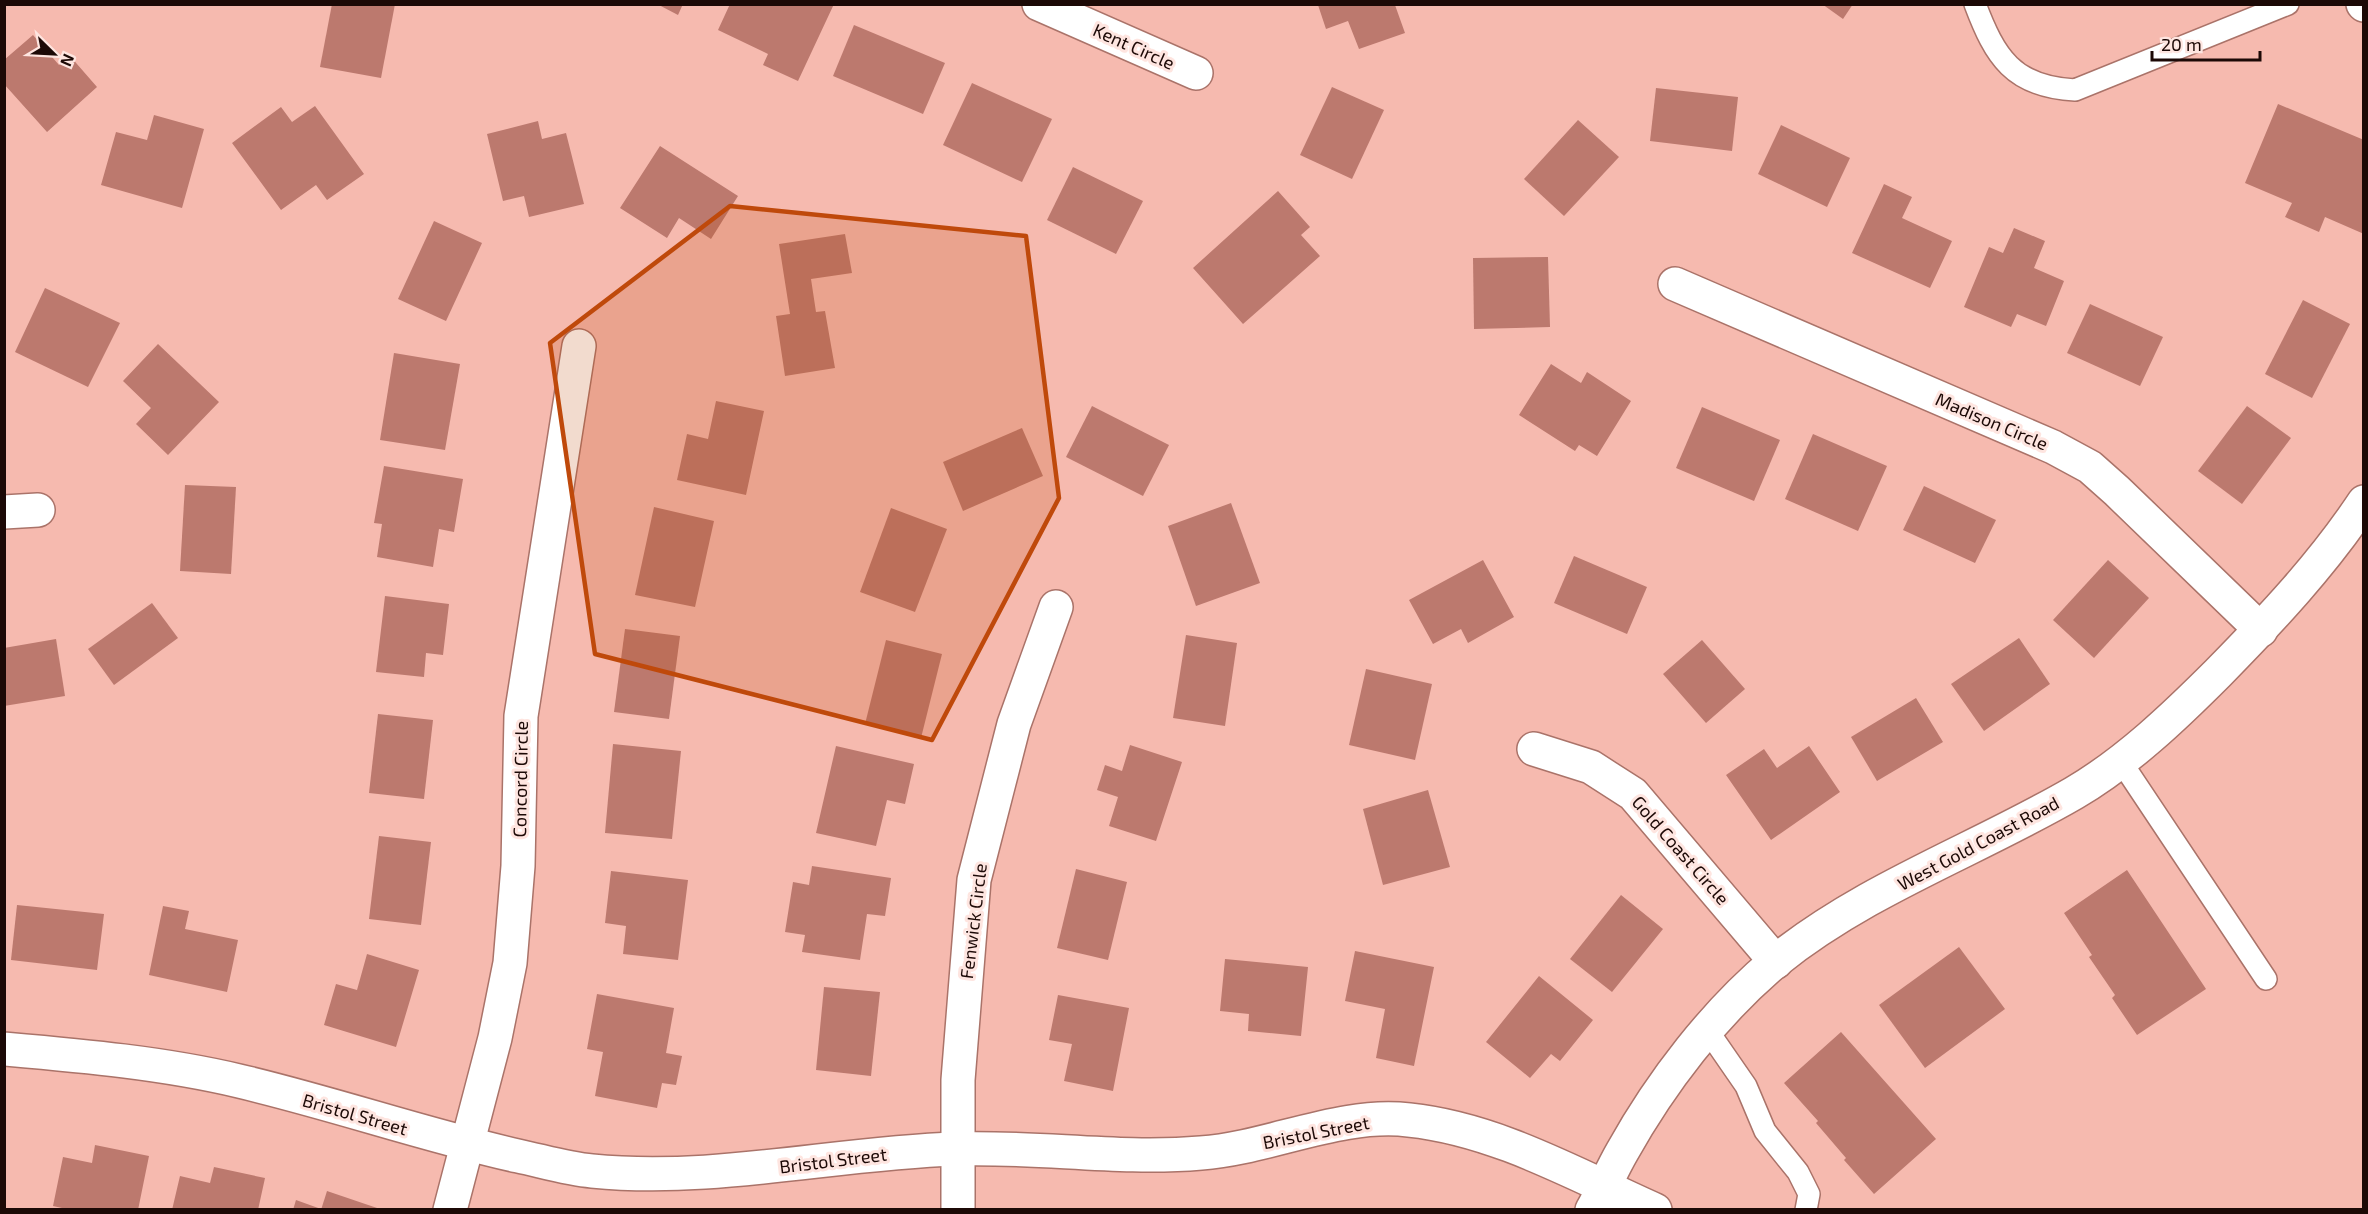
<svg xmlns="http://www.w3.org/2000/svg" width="2368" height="1214" viewBox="0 0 2368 1214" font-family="'Exo 2',sans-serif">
  <rect width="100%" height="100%" fill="#f6baaf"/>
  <g fill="#bc796e">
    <path d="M332,4h63l-14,74 -61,-11z"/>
    <path d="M657,4h26l-5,11z"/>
    <path d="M730,4h104l-36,77 -35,-16 5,-11 -50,-24z"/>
    <path d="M1822,4h31l-10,15z"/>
    <path d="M1318,5h77l10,28 -46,16 -11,-28 -22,8z"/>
    <path d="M854,25l91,38 -22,51 -90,-38z"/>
    <path d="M33,35l26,30 11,-9 27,31 -50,45 -43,-48v-24z"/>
    <path d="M972,83l80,36 -30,63 -79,-37z"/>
    <path d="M1332,87l52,23 -32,69 -52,-24z"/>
    <path d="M1656,88l82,9 -6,54 -82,-10z"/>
    <path d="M2278,104l86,36v94l-39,-17 -6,15 -34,-15 7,-14 -47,-20z"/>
    <path d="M315,106l49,68 -37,26 -11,-15 -35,25 -49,-67 49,-36 11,15z"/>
    <path d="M154,115l50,14 -22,79 -81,-23 15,-53 31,8z"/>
    <path d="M1578,120l41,37 -55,59 -40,-37z"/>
    <path d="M538,121l4,18 24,-6 18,71 -55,13 -5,-21 -21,5 -16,-67z"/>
    <path d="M1781,125l69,33 -23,49 -69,-33z"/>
    <path d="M660,146l78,50 -27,43 -32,-21 -12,20 -47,-30z"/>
    <path d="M1073,167l70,34 -27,53 -69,-34z"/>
    <path d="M1884,184l28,13 -10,21 50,23 -22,47 -78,-35z"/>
    <path d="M1278,191l32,36 -9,8 19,21 -77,68 -50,-56z"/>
    <path d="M434,221l48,22 -36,78 -48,-22z"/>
    <path d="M2014,228l31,13 -11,27 30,13 -18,45 -29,-12 -6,13 -47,-20 25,-60 14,6z"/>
    <path d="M845,234l7,39 -41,6 5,33 9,-1 10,57 -50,8 -9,-60 14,-2 -11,-70z"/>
    <path d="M1548,257l2,70 -76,2 -1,-71z"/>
    <path d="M45,288l75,35 -32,64 -73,-35z"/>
    <path d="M2303,300l47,24 -38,74 -47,-24z"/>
    <path d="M2090,304l73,33 -23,49 -73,-33z"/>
    <path d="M158,344l61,58 -51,53 -32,-31 15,-16 -28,-27z"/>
    <path d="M394,353l66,11 -15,86 -65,-10z"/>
    <path d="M1551,364l30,19 6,-11 44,29 -34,55 -18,-11 -4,6 -56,-36z"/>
    <path d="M716,401l48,10 -18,84 -69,-15 10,-46 21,5z"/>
    <path d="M1092,406l77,39 -26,51 -77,-39z"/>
    <path d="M2247,406l44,32 -49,66 -44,-33z"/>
    <path d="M1702,407l78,33 -26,61 -78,-33z"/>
    <path d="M1022,428l21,48 -80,35 -20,-49z"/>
    <path d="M1813,434l74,32 -29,65 -73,-32z"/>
    <path d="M384,466l79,13 -9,53 -15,-3 -6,38 -56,-10 5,-33 -8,-1z"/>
    <path d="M185,485l51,2 -5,87 -51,-3z"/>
    <path d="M1924,486l72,34 -21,43 -72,-33z"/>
    <path d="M1231,503l29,80 -64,23 -28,-80z"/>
    <path d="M654,507l60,14 -19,86 -60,-12z"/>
    <path d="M891,508l56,21 -32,83 -55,-20z"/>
    <path d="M1574,556l73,31 -20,47 -73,-31z"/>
    <path d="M1483,560l31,57 -46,26 -7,-14 -28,15 -24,-44z"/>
    <path d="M2108,560l41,38 -55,60 -41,-38z"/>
    <path d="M385,596l64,8 -6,51 -17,-2 -2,24 -48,-5z"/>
    <path d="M152,603l26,35 -64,47 -26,-36z"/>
    <path d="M625,629l55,7 -11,83 -55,-7z"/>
    <path d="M1186,635l51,8 -12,83 -52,-8z"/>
    <path d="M2019,638l31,46 -66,47 -33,-47z"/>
    <path d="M56,639l9,57 -61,10v-58z"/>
    <path d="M886,640l56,14 -21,84 -56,-14z"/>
    <path d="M1702,640l43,49 -39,34 -43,-49z"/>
    <path d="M1366,669l66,15 -17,76 -66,-15z"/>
    <path d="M1916,698l27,44 -66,39 -26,-44z"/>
    <path d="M378,714l55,6 -9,79 -55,-6z"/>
    <path d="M613,744l68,7 -9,88 -67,-6z"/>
    <path d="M1130,745l52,17 -26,79 -47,-15 9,-29 -21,-7 8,-25 17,6z"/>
    <path d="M836,746l78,18 -9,40 -18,-4 -11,46 -60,-13z"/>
    <path d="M1809,746l31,46 -69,48 -45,-65 38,-26 13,19z"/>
    <path d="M1428,790l22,77 -67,18 -20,-76z"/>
    <path d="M379,836l52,6 -10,83 -52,-6z"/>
    <path d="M812,866l79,12 -6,38 -18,-2 -7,46 -58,-8 3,-17 -20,-3 8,-50 16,3z"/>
    <path d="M1076,869l51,13 -19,78 -51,-12z"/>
    <path d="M2127,870l79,119 -69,46 -25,-37 3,-3 -26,-38 3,-2 -28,-42z"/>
    <path d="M611,871l77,9 -10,80 -55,-6 3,-28 -21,-3z"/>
    <path d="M1621,895l42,34 -51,63 -42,-33z"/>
    <path d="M17,905l87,9 -7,56 -86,-10z"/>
    <path d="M163,906l26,5 -4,18 53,11 -11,52 -78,-17z"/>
    <path d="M1959,947l46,62 -80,59 -46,-63z"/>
    <path d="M1355,951l79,16 -20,99 -38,-8 9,-49 -40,-8z"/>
    <path d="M367,954l52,16 -23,77 -72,-22 12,-41 21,6z"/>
    <path d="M1225,959l83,8 -7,69 -53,-5 1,-17 -29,-3z"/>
    <path d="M1539,976l54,44 -33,41 -9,-7 -21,24 -44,-36z"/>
    <path d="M824,987l56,5 -9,84 -55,-6z"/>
    <path d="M597,994l77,14 -8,45 16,3 -6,29 -14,-2 -5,25 -62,-12 8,-44 -16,-3z"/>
    <path d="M1058,995l71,13 -16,83 -49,-10 8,-37 -23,-4z"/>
    <path d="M1841,1032l95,107 -62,55 -30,-34 2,-2 -30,-35 2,-2 -34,-38z"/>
    <path d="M95,1145l54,11 -11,54h-67l-18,-4 10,-49 29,6z"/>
    <path d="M214,1167l51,11 -7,32h-86l8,-34 30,7z"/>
    <path d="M327,1191l53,18v1h-59z"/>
    <path d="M296,1200l25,9v1h-28z"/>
  </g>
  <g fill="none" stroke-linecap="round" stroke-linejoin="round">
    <g stroke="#aa7369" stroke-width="24">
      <g id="service">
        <path d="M1975,4c20,53 38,83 100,86l213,-86"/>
        <path d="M2120,760l146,219"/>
        <path d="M1708,1031l38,55 19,45 33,41 11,22 -3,16"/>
      </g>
    </g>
    <g stroke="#aa7369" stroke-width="36">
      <g id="minor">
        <path d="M1039,4l157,69"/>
        <path d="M2363,4l1,1"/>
        <path d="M1675,284l378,163 37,20 27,24 144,139"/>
        <path d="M4,512l34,-2"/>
        <path d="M1534,749l57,18 42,27 143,168"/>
        <path d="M4,1049c79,7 159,14 235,32 94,22 185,54 279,75 24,5 49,13 74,15 122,12 242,-18 363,-22 82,-3 164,11 246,4 69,-5 138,-41 208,-33 87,9 167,55 246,90"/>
        <path d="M450,1210l45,-172 15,-75 8,-97 3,-150 58,-370"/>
        <path d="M958,1210v-130l16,-200 40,-156 42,-117"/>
        <path d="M1592,1210c11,-19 19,-39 30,-58 39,-70 92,-139 154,-191 89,-72 200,-111 298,-168 53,-31 101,-77 144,-120 53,-54 104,-108 146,-171"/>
      </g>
    </g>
    <use href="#service" stroke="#fff" stroke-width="21"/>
    <use href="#minor" stroke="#fff" stroke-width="33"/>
  </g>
  <path fill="#bf490b" fill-opacity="0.2" stroke="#bf490b" stroke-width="4.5" stroke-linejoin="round" d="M730,206l296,30 33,262 -127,242 -337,-86 -45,-311z"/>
  <g text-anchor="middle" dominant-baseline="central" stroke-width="6" stroke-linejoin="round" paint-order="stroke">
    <g font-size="18" fill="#1c0906" stroke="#fee5e0">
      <text transform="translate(1134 46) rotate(24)">Kent Circle</text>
      <text transform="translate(1992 421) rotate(23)">Madison Circle</text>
      <text transform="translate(520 779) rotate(-89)">Concord Circle</text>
      <text transform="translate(1978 843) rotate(-28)">West Gold Coast Road</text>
      <text transform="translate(1681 850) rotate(49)">Gold Coast Circle</text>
      <text transform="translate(973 921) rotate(-83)">Fenwick Circle</text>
      <text transform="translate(355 1114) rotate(16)">Bristol Street</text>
      <text transform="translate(1316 1132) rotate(-11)">Bristol Street</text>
      <text transform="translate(833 1160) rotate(-7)">Bristol Street</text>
    </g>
  </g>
  <rect width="2368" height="1214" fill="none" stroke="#1c0906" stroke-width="12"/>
  <g transform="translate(54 54) rotate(114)" stroke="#fee5e0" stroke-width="4.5" paint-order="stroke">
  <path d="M0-4.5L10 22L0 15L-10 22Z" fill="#1c0906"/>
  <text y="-9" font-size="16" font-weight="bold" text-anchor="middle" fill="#1c0906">N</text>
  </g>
  <path d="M2152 51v9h108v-9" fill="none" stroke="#1c0906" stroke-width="3"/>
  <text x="2161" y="51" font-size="18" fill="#1c0906" stroke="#fee5e0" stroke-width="4.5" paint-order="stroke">20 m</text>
</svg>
